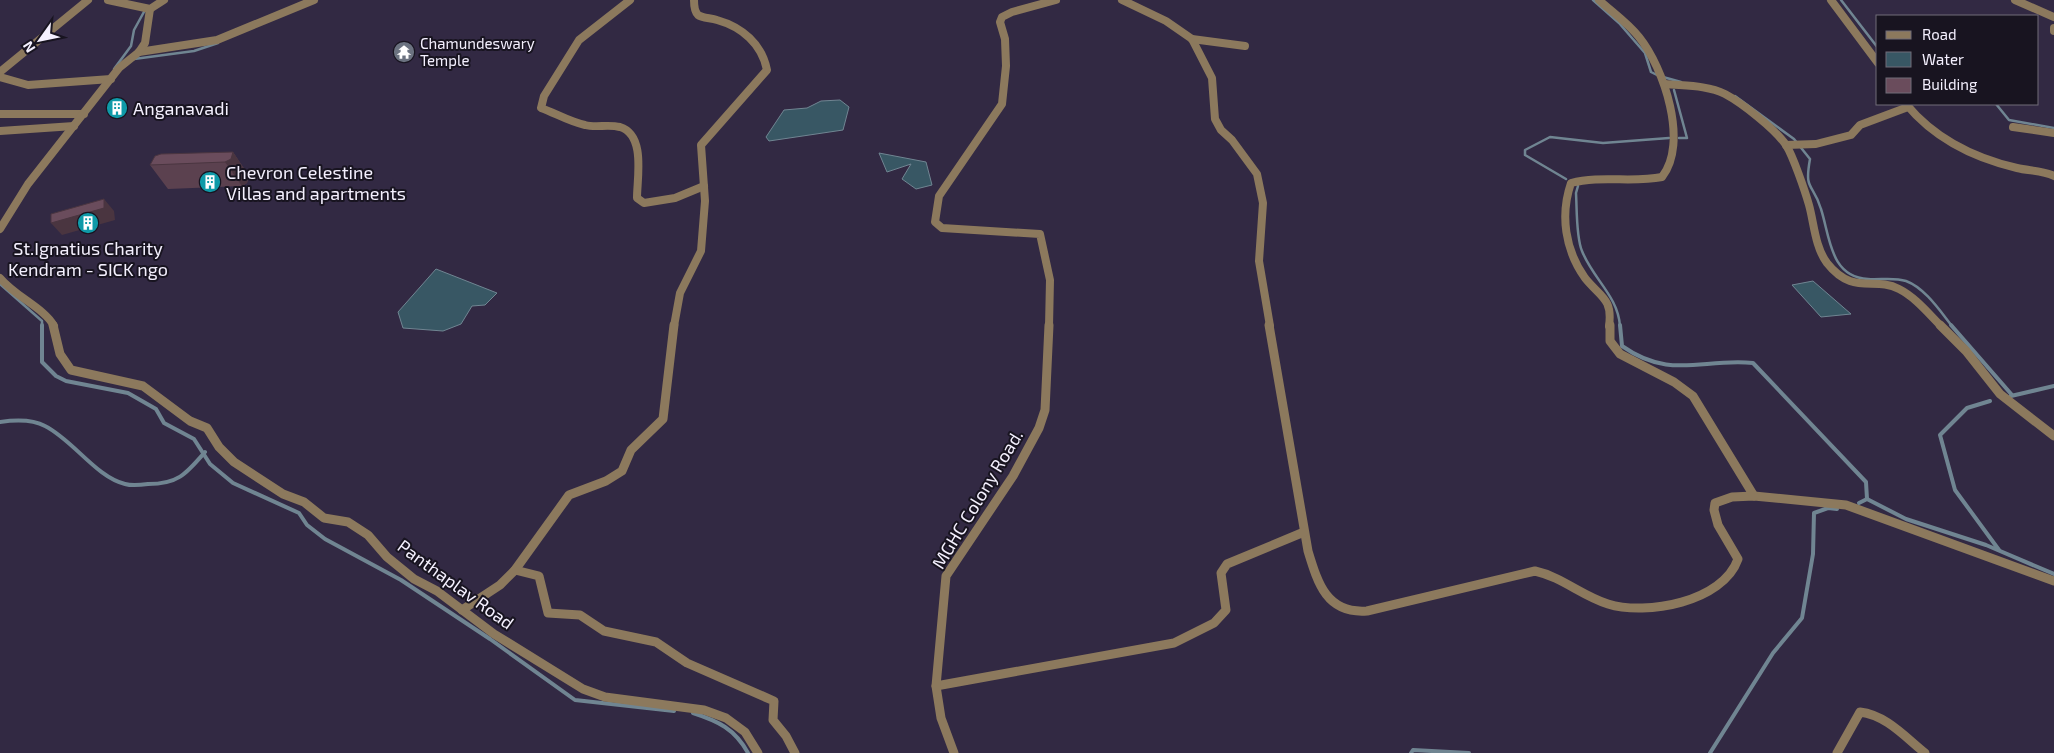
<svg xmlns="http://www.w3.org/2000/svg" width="2054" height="753" viewBox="0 0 2054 753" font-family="'Exo 2',sans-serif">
  <rect width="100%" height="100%" fill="#322943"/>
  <g fill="#385764" stroke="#708592">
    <path d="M840,100l9,7 -6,23 -74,11 -3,-4 18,-27 23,-2 14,-7z"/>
    <path d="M879,153l47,9 6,23 -16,4 -14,-10 9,-15 -24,8z"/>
    <path d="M436,269l61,24 -12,12 -13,1 -11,18 -18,7 -40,-3 -5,-16z"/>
    <path d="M1813,281l38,33 -30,3 -29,-32z"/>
  </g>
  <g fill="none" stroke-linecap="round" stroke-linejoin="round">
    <g stroke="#708592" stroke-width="2.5">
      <path d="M1593,0l26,23 26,30 6,19 6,3"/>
      <path d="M1841,0l37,48"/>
      <path d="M134,59l60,-8 24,-8"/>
      <path d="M114,69l17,-23 3,-16 11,-20"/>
      <path d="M1663,77l18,5"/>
      <path d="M1674,90l13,48h-8"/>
      <path d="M1735,96l59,43 16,20c-6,33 3,23 11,50 9,28 9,68 47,70 12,1 26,-2 38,2 19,7 34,30 46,45"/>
      <path d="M1996,104l13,16 45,8"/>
      <path d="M1566,179l-41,-24v-5l25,-13 53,6 66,-5"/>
      <path d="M1578,186l-2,7c1,16 0,44 6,58 11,28 36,45 38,75"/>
      <path d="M0,284l42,37v5"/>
    </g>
    <g stroke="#708592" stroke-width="4">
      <path d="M42,325v37l14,14 10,5 62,12 28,16 8,14 30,16 16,25 23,19 66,30 8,12 18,14 76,41 89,59 85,61 99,11"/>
      <path d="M1620,325l2,21c48,34 80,12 131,17l113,119 1,17"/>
      <path d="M1951,325l61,70"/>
      <path d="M2011,396l43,-10"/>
      <path d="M1990,401l-23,7 -27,27 15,55 44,60"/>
      <path d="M0,422c14,-2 32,-3 45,4 28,14 51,51 80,58 7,2 16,1 23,0 30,0 38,-10 57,-32"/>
      <path d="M1867,499l39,20 80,26 68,29"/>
      <path d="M1859,503l8,-4"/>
      <path d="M693,713c25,8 42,16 55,40"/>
      <path d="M1411,753l2,-3 56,3"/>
      <path d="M1710,753l63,-100 29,-35 11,-64 1,-41 14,-5 9,1"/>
    </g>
    <g stroke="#8c795d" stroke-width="8">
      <path d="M108,0l42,9 14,-9"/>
      <path d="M630,0l-51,40 -35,56 -3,12c14,5 29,14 44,17 11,3 23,-1 35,2 26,8 17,51 17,71l7,5 31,-5 29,-12"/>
      <path d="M1122,0l44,21 26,18 20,39 3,41 6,11 11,10 25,34 6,29 -4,58 11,65"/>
      <path d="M1599,0c13,12 29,23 40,37 25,31 50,106 23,140 -30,6 -61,-2 -91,6 -11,32 -6,67 14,95 15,19 28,20 24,48"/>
      <path d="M1831,0l47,63"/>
      <path d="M2015,0l39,17"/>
      <path d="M2054,28v3"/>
      <path d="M1192,39l53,7"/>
      <path d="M139,52l78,-12 97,-40"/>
      <path d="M0,72l88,-72"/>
      <path d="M0,77l28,8 83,-6"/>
      <path d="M1665,84c19,2 42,1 60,10 17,9 50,35 61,51 7,11 19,46 23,60 5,18 6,42 18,58 26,33 47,13 72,26 16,8 29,24 42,37"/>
      <path d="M1906,104c28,34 68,54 111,64 12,3 25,2 37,8"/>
      <path d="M0,114h84"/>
      <path d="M2013,127l41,6"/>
      <path d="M0,131l74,-5"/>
      <path d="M1786,145l30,-1 35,-9 9,-10 48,-18"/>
      <path d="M0,229l28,-45 91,-116 20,-16 6,-9 5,-34"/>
      <path d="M0,278c16,19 44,30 54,48"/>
      <path d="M674,326l6,-33 21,-42 4,-50 -4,-56 66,-75c-5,-26 -25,-43 -50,-50 -6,-2 -15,-2 -19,-5 -4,-4 -4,-10 -4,-15"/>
      <path d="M1049,326l1,-46 -10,-46 -98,-6 -7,-6 4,-26 63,-92 4,-38 -1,-27 -5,-17 2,-5 10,-5 44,-12"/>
    </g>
    <g stroke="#8c795d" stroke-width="9">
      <path d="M53,325l7,29 11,16 72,16 47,35 17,7 12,19 15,15 49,32 21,8 20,16 24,4 20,13 19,22 27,22 23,12 57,43 89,55 22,8 99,13 22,8 19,14 13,21"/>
      <path d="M1269,325l39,226c10,33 19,63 59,60l168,-40c27,6 47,25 73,33 38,12 115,-2 130,-45l-20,-34 -4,-15 1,-7 17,-6 22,-1 92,9 208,76"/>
      <path d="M1610,325v16l10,13 54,28 19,14 61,100"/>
      <path d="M1940,325l26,26 34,43 54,42"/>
      <path d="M515,570l24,6 9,37 32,2 24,16 52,11 31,21 87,38 -1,19 13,16 9,17"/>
      <path d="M462,610l38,-25 15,-15 54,-75 37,-14 16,-10 9,-21 32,-31 11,-94"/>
      <path d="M936,686l238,-43 40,-20 12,-13 -5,-37 6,-9 77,-32"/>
      <path d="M954,753l-13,-35 -5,-32 10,-110 67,-100 26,-48 6,-18 4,-85"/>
      <path d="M1837,753l23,-41c26,3 45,25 65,41"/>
    </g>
  </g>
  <path fill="#5b414f" d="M233,152l16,24 -2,7 -5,3 -74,3 -18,-24z"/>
  <g fill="#4a3540">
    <path d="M233,152l16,24 -2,7 -5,3 -17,-24z"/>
    <path d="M104,199l10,12 1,9 -53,15 -11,-12z"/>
  </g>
  <g fill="#6a4c5c" stroke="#4a3540">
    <path d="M233,152l-2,7 -6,3 -75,3 5,-9 6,-2z"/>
    <path d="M104,199v9l-53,15v-9z"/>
  </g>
  <defs>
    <g id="temple-disc" transform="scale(1.125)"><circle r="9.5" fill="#6b7280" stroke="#181420"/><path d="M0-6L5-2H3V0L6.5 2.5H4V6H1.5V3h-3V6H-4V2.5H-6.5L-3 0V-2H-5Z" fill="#fff"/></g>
    <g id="building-disc" transform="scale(1.125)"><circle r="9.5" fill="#0f9aa8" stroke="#181420"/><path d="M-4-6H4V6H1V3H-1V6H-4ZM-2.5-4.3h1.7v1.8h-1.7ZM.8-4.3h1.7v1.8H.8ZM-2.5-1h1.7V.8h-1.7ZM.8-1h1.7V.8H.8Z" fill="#fff"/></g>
  </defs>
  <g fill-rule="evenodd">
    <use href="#temple-disc" x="404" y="52"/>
    <use href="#building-disc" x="117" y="108"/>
    <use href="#building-disc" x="210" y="182"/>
    <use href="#building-disc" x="88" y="223"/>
  </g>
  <g text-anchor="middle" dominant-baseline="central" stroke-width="4" stroke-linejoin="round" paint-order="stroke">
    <g font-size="15" fill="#f4f0fe" stroke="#181420" text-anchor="start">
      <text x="420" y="43">Chamundeswary<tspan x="420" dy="17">Temple</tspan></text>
    </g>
    <g font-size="18" fill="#f4f0fe" stroke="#181420" text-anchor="start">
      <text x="133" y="108">Anganavadi</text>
      <text x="226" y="172">Chevron Celestine<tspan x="226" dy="21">Villas and apartments</tspan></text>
      <text x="88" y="248" text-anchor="middle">St.Ignatius Charity<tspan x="88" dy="21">Kendram - SICK ngo</tspan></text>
    </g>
    <g font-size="18" fill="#f4f0fe" stroke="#181420">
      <text transform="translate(977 499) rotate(-59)">MGHC Colony Road.</text>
      <text transform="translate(456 584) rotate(36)">Panthaplav Road</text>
    </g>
  </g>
  <rect x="1876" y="15" width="162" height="90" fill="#181420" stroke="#706c79"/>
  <rect x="1886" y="31" width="25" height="8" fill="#8c795d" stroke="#706c79"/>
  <text x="1922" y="40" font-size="15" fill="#f4f0fe">Road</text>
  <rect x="1886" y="52" width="25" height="15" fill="#385764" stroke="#706c79"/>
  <text x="1922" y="65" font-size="15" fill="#f4f0fe">Water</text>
  <rect x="1886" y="78" width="25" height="15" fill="#6a4c5c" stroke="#706c79"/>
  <text x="1922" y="90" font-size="15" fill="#f4f0fe">Building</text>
  <g transform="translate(40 40) rotate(237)" stroke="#181420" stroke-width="4" paint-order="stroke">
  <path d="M0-4L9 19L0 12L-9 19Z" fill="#f4f0fe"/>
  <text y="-8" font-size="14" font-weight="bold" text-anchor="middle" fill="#f4f0fe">N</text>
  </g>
</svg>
